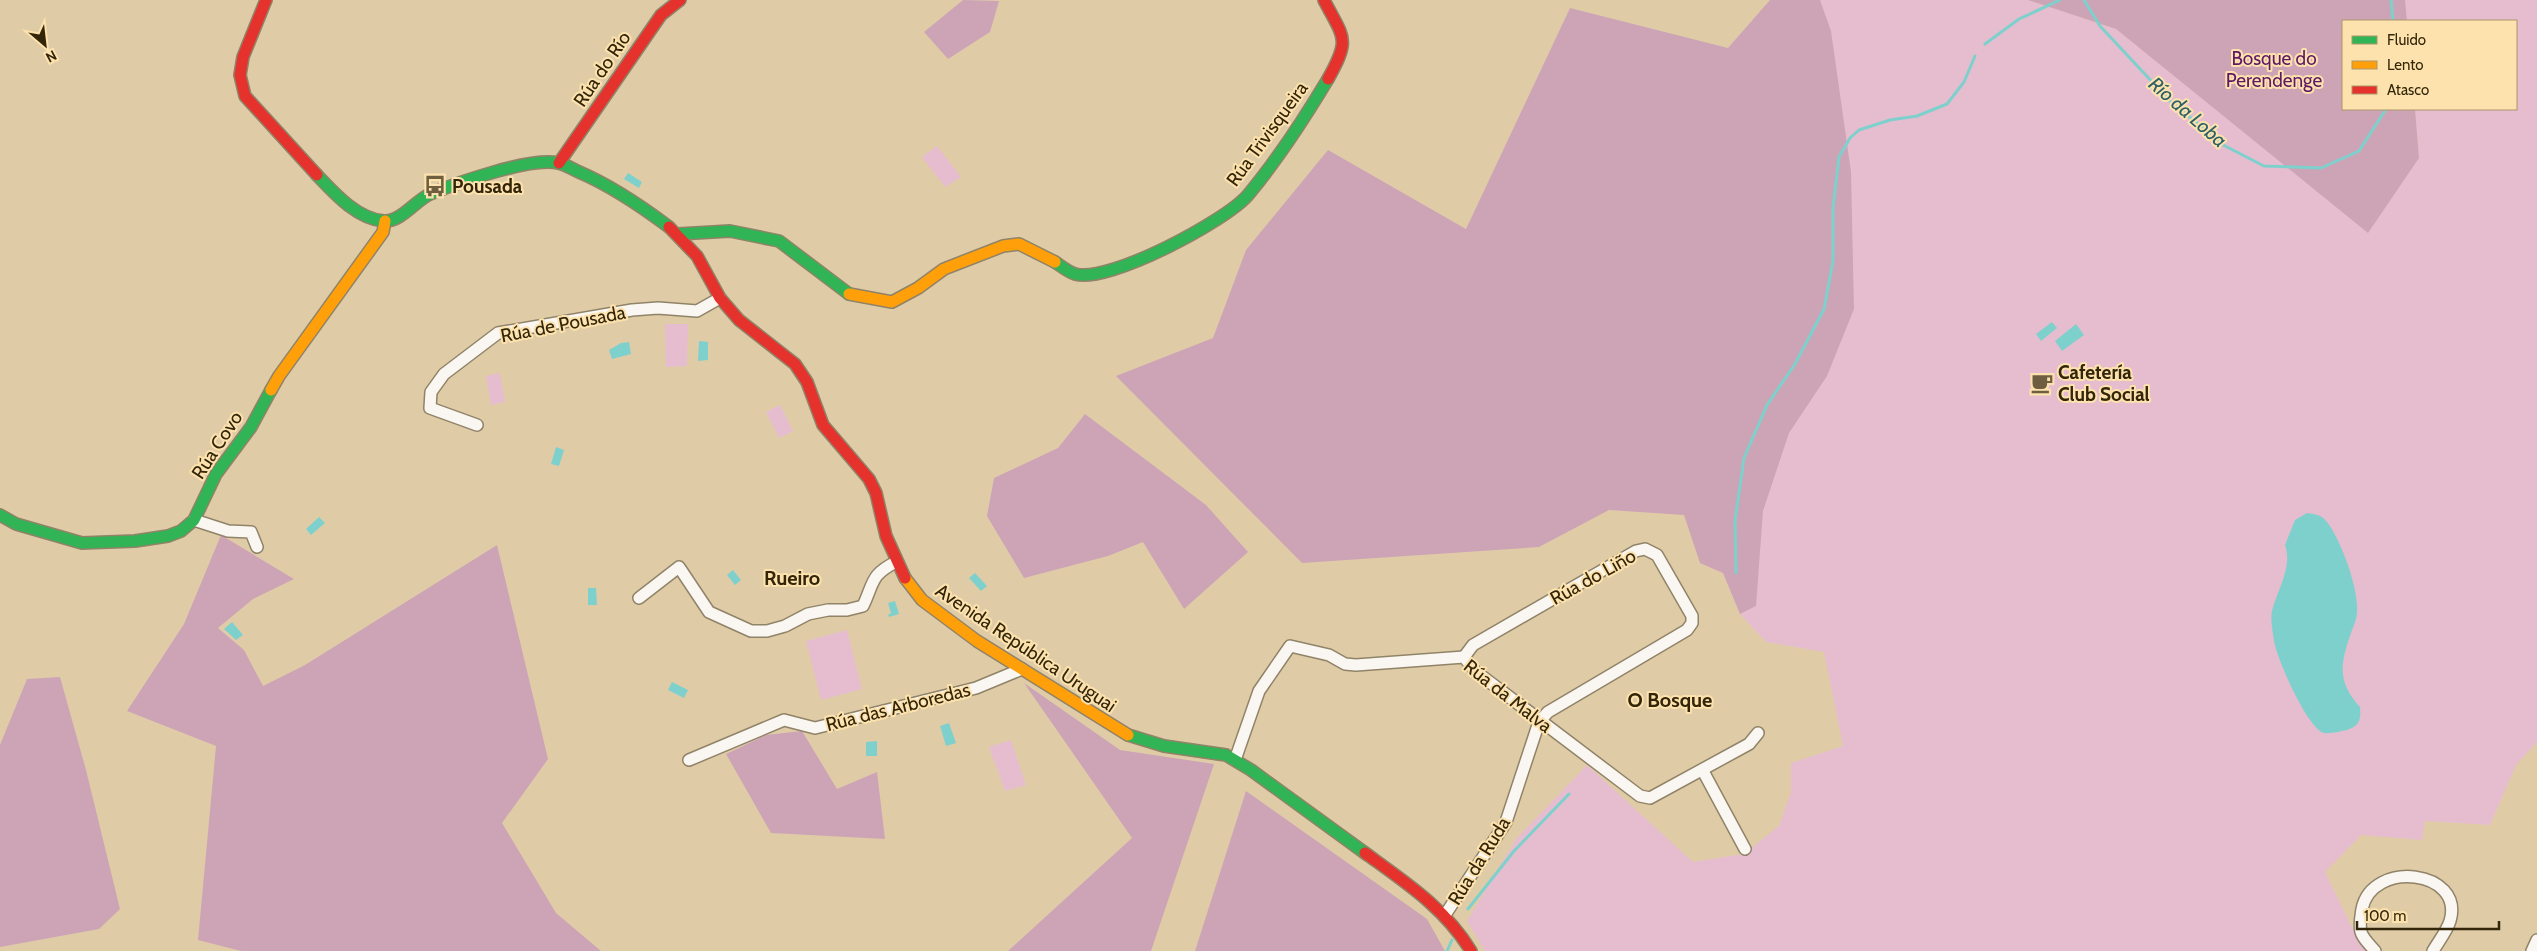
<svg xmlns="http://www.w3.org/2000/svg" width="2537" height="951" viewBox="0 0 2537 951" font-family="Cabin,sans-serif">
  <rect width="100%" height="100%" fill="#dfcca7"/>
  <g fill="#e6bdcf">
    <path d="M1786,0h242l88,29 252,203 51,-74 -4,-49h101v-88h-109l-2,-21h132v742l-21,23 -26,60 -65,-4 -3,19 -61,-5 -36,37 35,72 6,7h-881l-18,-30 49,-82 71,-74 106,97 51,-8 35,-28 12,-34v-29l52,-17 -19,-94 -58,-10 -26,-28 -17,-41 -23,-10z"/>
    <path d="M937,146l24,31 -16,10 -23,-30z"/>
    <path d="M665,324h23l-1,42 -21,1z"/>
    <path d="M500,373l5,29 -14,3 -5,-29z"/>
    <path d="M780,405l13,26 -14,7 -13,-26z"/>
    <path d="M847,630l15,59 -41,11 -15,-59z"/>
    <path d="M1011,740l15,45 -21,6 -16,-44z"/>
  </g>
  <g fill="#cda4b6">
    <path d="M963,0l36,1 -9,31 -42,27 -24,-27z"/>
    <path d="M1770,0h50l11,31 20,141 3,137 -27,67 -38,57 -26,78 -7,95 -16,8 -17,-41 -23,-10 -16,-48 -75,-5 -70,37 -237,16 -186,-187 97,-38 33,-88 82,-100 138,79 104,-221 158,40z"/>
    <path d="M2028,0h377l2,21h-64v88h72l4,49 -51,75 -252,-204z"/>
    <path d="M1085,414l121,91 42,47 -64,57 -41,-67 -35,14 -84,22 -37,-62 7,-38 64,-30z"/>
    <path d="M221,535l73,44 -41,20 -35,29 26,22 19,36 42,-21 192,-120 51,214 -46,64 54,90 45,38h-360l-43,-11 18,-194 -89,-35 57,-87z"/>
    <path d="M60,677l26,93 34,139 -21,20 -99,18v-202l27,-66z"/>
    <path d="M1024,683l96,67 94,14 -63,187h-143l124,-113z"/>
    <path d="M802,731l35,58 40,-17 8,67 -114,-6 -45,-79 40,-19z"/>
    <path d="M1246,791l181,128 18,32h-250z"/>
  </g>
  <g fill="#7ed0cc">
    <path d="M628,173l14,9 -3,6 -15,-9z"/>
    <path d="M2052,322l5,6 -16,13 -5,-7z"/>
    <path d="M2076,324l8,11 -22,16 -7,-10z"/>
    <path d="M699,341l9,1v18l-10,1z"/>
    <path d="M629,342l2,12 -19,5 -3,-9 12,-7z"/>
    <path d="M556,447l8,3 -5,16 -8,-2z"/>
    <path d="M2307,513c8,1 15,2 20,9 14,18 32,67 30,90 0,7 -4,15 -6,21 -11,32 -14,48 9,74 1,12 0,19 -13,23 -6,1 -16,4 -23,3 -17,-5 -47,-74 -50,-92 -1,-9 -4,-21 -2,-30 5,-21 21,-44 13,-66l10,-25z"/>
    <path d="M319,517l6,6 -14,12 -5,-6z"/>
    <path d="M733,570l8,10 -6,5 -8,-10z"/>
    <path d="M975,573l12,13 -6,5 -12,-13z"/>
    <path d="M588,588h8l1,17h-9z"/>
    <path d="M895,601l4,13 -10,3 -1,-2 3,-2 -3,-10z"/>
    <path d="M232,622l11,13 -7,5 -12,-11z"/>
    <path d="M672,682l16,8 -4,8 -16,-8z"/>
    <path d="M949,723l7,20 -10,3 -6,-20z"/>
    <path d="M877,741v15h-11v-14z"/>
  </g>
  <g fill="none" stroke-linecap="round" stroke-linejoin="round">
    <g stroke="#7ed0cc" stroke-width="3">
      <path d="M2084,0l16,26 71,76 54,44 39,20 57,2 38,-17 27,-42"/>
      <path d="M2391,0l2,21"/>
      <path d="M1985,44l34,-25 41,-19"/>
      <path d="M1736,573l-1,-52 9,-63 23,-53 28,-41 29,-55 9,-48v-53l6,-51 11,-19 9,-8 31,-10 27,-4 30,-12 17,-22 11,-26"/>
      <path d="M1468,909l46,-58 55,-57"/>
      <path d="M1447,951l5,-11"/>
    </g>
    <g stroke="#908368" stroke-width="14">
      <g id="street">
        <path d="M477,425l-47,-17 1,-16 13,-18 54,-41 134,-23 26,-2 39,3 23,-13"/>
        <path d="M194,520l34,11 23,1 6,15"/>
        <path d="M639,598l40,-31 30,45 42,19h16l18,-5 23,-12 20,-4h19l16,-4c11,-23 7,-31 33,-44"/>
        <path d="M689,760l95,-40 31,8 161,-40 46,-19"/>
        <path d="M1235,760l24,-69 31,-45 39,9 16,9 11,1 108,-8 11,14 165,125 10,2 99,-54 9,-11"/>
        <path d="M1703,771l42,78"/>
        <path d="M1445,915l61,-93 33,-100 9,-10 139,-82 5,-7v-7l-35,-61 -12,-6 -9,2 -163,94 -9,12"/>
        <path d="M2375,951c-4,-5 -12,-12 -14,-19 -2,-7 0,-16 1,-23 10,-50 103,-39 88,12 -3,10 -12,21 -17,30"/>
        <path d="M2532,951l5,-11"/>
      </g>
    </g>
    <g stroke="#908368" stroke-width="14">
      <g id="fast">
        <path d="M317,175c17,18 40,44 67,46 17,1 31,-20 46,-27 27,-11 100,-37 128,-31 7,1 14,6 21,9 33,14 62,34 90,55"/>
        <path d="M678,234l52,-3 49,10 70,53"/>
        <path d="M1055,262c6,4 13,10 20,12 33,10 151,-53 173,-79 30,-36 56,-76 80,-116"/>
        <path d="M0,515l16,9 66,19 53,-2 33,-5 13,-5 13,-11 22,-46 35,-47 20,-37"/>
        <path d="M1128,735l36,11 62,9 25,15 114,83"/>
      </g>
    </g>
    <g stroke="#908368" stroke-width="14">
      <g id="slow">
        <path d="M849,294l43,8 26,-14 26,-19 59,-23 16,-2 36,18"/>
        <path d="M271,390l8,-14 104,-144 2,-11"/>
        <path d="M905,578l17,22 55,41 151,94"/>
      </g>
    </g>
    <g stroke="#908368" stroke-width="14">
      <g id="jam">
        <path d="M266,0l-23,57 -3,18 5,21 72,79"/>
        <path d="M1324,0c20,39 27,38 4,79"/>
        <path d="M559,163l102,-148 19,-15"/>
        <path d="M669,227l28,29 23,42 19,22 56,44 12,18 16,43 46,54 7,14 10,43 19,42"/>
        <path d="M1365,853c40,29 80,55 106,98"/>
      </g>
    </g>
    <use href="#street" stroke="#faf7f2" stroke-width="11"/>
    <use href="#fast" stroke="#30b455" stroke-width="11"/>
    <use href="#slow" stroke="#ff9f0a" stroke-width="11"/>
    <use href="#jam" stroke="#e5322d" stroke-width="11"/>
  </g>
  <defs>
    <g id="bus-bare" transform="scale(1.725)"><path d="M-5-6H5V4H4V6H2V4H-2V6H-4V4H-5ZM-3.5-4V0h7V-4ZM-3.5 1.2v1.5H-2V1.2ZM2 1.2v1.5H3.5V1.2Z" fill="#6f5f40" stroke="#fde2ad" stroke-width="2.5" paint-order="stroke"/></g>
    <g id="cafe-bare" transform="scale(1.725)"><path d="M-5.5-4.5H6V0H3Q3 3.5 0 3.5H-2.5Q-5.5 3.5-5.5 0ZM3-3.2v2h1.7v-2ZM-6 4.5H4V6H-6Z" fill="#6f5f40" stroke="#fde2ad" stroke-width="2.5" paint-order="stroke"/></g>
  </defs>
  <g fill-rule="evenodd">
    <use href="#bus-bare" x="435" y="186"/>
    <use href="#cafe-bare" x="2042" y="383"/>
  </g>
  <g text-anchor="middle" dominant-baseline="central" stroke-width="4" stroke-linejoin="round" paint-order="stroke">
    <g font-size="19" fill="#5e1865" stroke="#fde2ad">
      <text x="2274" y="58">Bosque do<tspan x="2274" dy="22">Perendenge</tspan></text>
    </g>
    <g font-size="19" fill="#322509" stroke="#fde2ad">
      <text transform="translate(602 69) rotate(-56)">Rúa do Río</text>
      <text transform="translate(1267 134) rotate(-54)">Rúa Trivisqueira</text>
      <text transform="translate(563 324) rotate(-11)">Rúa de Pousada</text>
      <text transform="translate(217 445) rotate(-57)">Rúa Covo</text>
      <text transform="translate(1593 577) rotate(-29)">Rúa do Liño</text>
      <text transform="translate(1026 648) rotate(34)">Avenida República Uruguai</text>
      <text transform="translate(1508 696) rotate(38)">Rúa da Malva</text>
      <text transform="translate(898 707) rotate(-14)">Rúa das Arboredas</text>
      <text transform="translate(1479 861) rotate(-58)">Rúa da Ruda</text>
    </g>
    <g font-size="19" font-weight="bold" fill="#322509" stroke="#fde2ad" text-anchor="start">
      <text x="452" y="186">Pousada</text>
      <text x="2058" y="372">Cafetería<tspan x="2058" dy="22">Club Social</tspan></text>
    </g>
    <g font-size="20" font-style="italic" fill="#2c6065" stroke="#fde2ad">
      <text transform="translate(2188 112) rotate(41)">Río da Loba</text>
    </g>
    <g font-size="20" font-weight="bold" fill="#322509" stroke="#fde2ad">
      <text x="792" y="578">Rueiro</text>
      <text x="1670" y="700">O Bosque</text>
    </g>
  </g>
  <rect x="2342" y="20" width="175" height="90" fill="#fde2ad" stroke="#ac966b"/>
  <rect x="2352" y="36" width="25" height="8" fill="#30b455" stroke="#ac966b"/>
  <text x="2387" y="45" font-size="15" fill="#322509">Fluido</text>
  <rect x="2352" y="61" width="25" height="8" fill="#ff9f0a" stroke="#ac966b"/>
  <text x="2387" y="70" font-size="15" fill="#322509">Lento</text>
  <rect x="2352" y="86" width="25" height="8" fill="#e5322d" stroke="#ac966b"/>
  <text x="2387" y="95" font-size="15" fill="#322509">Atasco</text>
  <g transform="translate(45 45) rotate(152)" stroke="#fde2ad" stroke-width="4" paint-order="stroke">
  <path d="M0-4L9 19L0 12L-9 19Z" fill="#322509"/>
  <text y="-8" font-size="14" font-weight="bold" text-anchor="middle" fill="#322509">N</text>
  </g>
  <path d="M2357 921v8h142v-8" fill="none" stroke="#322509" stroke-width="2.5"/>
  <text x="2364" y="921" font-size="15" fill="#322509" stroke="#fde2ad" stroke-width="4" paint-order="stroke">100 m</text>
</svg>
